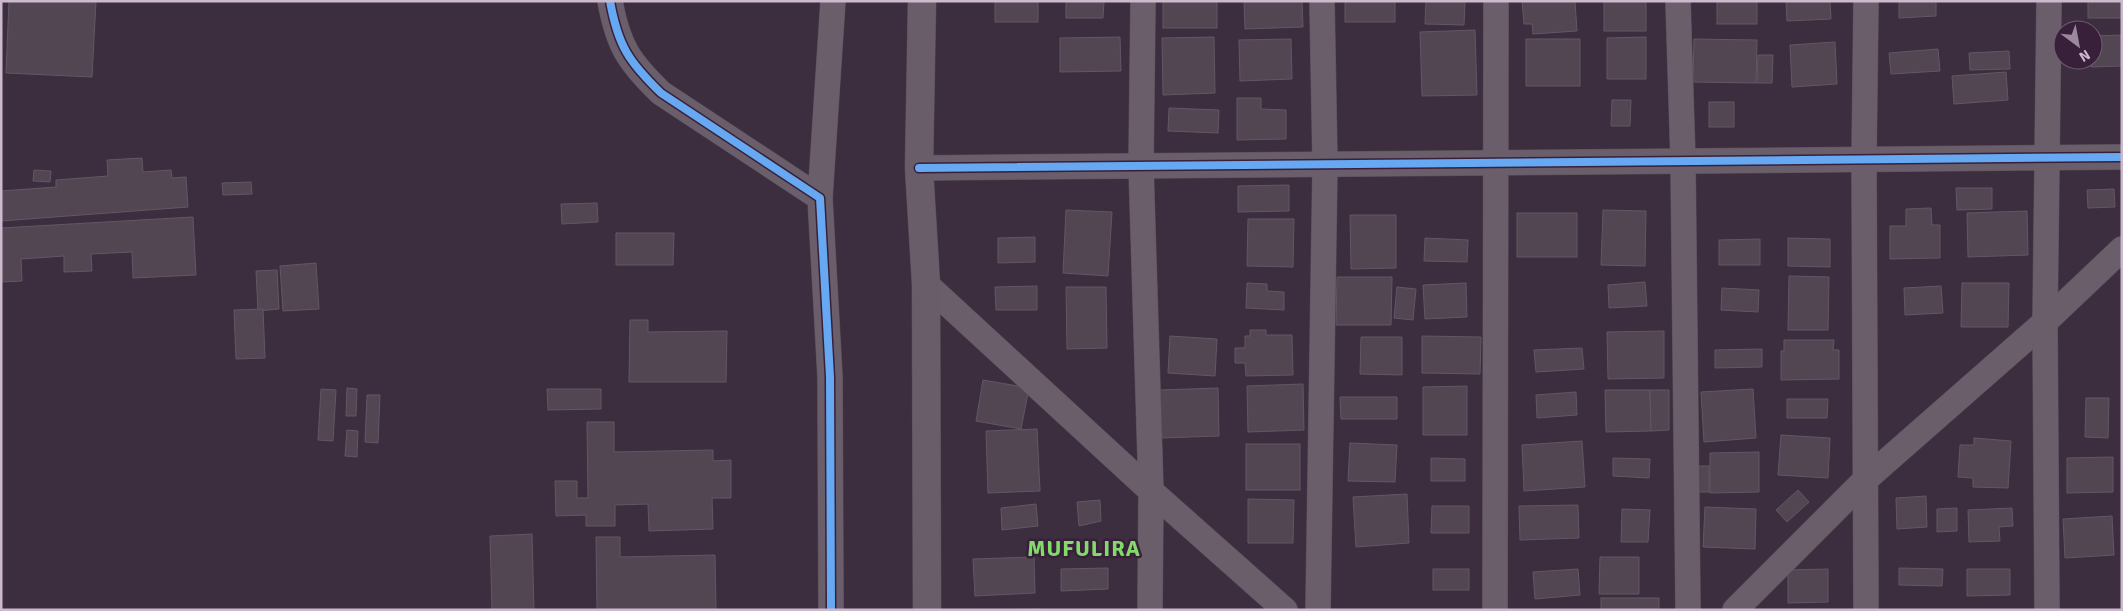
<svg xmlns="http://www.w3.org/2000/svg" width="2123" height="611" viewBox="0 0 2123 611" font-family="Signika,sans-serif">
  <rect width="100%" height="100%" fill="#3c2e3e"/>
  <g fill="#524653" stroke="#645665">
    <path d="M9,1h87l-4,76 -86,-4z"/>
    <rect x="995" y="1" width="43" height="21"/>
    <path d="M1066,1h38l-1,17h-37z"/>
    <rect x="1163" y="1" width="54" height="27"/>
    <path d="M1244,1h58l1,26 -58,2z"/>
    <rect x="1345" y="1" width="50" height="21"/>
    <path d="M1426,1h39l-1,24 -39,-1z"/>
    <path d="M1522,1h53l2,30 -44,3 -1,-10h-8z"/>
    <rect x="1604" y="1" width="42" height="30"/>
    <rect x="1717" y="1" width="40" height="23"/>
    <path d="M1786,1h44l1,18 -44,2z"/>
    <path d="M1899,1h37v15l-37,2z"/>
    <rect x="2088" y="1" width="34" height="17"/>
    <path d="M1475,30l2,65 -55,1 -2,-64z"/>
    <path d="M2122,35v31l-31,1v-7h2v-24z"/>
    <path d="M1120,37l1,34 -61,1v-34z"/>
    <path d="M1214,37l1,56 -52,2 -1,-57z"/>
    <path d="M1646,37v42h-39v-41z"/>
    <path d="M1291,39l1,40 -52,2 -1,-41z"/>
    <rect x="1526" y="39" width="54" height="47"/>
    <path d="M1694,39l63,1 -1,43 -63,-1z"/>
    <path d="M1835,42l2,42 -45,3 -2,-42z"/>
    <path d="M1938,49l2,22 -49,3 -2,-21z"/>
    <path d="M2009,51l1,18 -40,1 -1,-17z"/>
    <path d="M1758,55h15l-1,28h-15z"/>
    <path d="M2006,72l2,28 -54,4 -2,-28z"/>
    <path d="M1237,98h24v11l25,1v29l-49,1z"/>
    <path d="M1612,100h19l-1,26h-19z"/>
    <rect x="1709" y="102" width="25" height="25"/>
    <path d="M1169,108l50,2 -1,23 -50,-2z"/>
    <path d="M142,158l1,14 28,-2 1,8 14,-1 2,30 -187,14v-30l55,-4v-7l52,-4 -1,-16z"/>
    <path d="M34,170l17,1 -1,11 -17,-1z"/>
    <path d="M251,182l1,12 -29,1 -1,-12z"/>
    <path d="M1289,185v26l-51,1v-26z"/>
    <path d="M1956,188h36v21l-35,1z"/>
    <path d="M2114,189l1,18 -27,1 -1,-18z"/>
    <path d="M597,203l1,19 -36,2 -1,-20z"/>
    <path d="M1931,208l1,17h8v33l-50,1v-33h16v-17z"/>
    <path d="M1066,210l46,2 -4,64 -45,-3z"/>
    <path d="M1603,210l43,1 -1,55 -44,-1z"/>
    <path d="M2027,211l1,44 -60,2 -1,-44z"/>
    <rect x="1517" y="213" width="60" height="44"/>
    <path d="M1350,215h46v53l-45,1z"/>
    <path d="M193,217l3,58 -63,3 -1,-26 -41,2 1,17 -28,1v-16l-43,3 1,22 -21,1v-54z"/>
    <path d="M1248,219h46l-1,48 -46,-1z"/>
    <path d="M616,233h58l-1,32h-57z"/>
    <path d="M1035,237v25l-37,1v-25z"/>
    <path d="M1425,238l43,2 -1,22 -43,-1z"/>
    <path d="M1788,238l42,1v28l-42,-1z"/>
    <path d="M1760,239v26h-41v-25z"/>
    <path d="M316,263l3,46 -36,2 -3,-45z"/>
    <path d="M277,270l2,39 -21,2 -2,-40z"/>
    <path d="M1789,276l40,1 -1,53h-40z"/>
    <path d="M1337,277h55l-1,48h-55z"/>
    <path d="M1645,282l2,24 -38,2 -1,-23z"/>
    <path d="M1247,283l20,1v7l17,1v18l-38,-2z"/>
    <path d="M1466,283l1,34 -42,2 -2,-34z"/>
    <path d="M1962,283h47l-1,44h-47z"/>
    <path d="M1037,286v24h-41l-1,-23z"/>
    <path d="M1941,286l2,27 -38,2 -1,-27z"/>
    <path d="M1066,287h40l1,61 -40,1z"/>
    <path d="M1397,287l19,2 -3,31 -19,-2z"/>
    <path d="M1722,288l37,2 -1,22 -37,-2z"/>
    <path d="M263,309l2,49 -29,1 -2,-49z"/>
    <path d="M630,320h18v12l79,-1 -1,51h-97z"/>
    <path d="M1250,330h16v5h26l1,40 -47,1 -1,-13h-10v-15h10v-12h5z"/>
    <path d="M1664,331v47l-56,1 -1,-47z"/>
    <path d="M1170,336l47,3 -2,37 -47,-3z"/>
    <path d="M1422,336l59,1 -1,37 -58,-1z"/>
    <path d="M1361,337h41v38l-42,-1z"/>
    <path d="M1784,340h50l-1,10h6v29l-58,1v-29h3z"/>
    <path d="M1582,348l2,21 -48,3 -2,-22z"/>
    <path d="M1762,349v18l-47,1v-18z"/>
    <path d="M983,380l46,8 -8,41 -45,-8z"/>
    <path d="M1303,384l1,46 -56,2 -1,-46z"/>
    <path d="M1467,386v49h-44v-48z"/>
    <path d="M347,388l10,1 -1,27h-10z"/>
    <path d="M1218,388l1,48 -57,2 -2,-48z"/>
    <path d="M321,389l15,1 -3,51 -15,-1z"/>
    <path d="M547,389h54v20l-53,1z"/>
    <path d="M1753,389l3,49 -52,4 -3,-50z"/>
    <path d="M1605,390h45l1,41 -45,1z"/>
    <path d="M1650,390h19v40l-18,1z"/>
    <path d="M1576,392l1,23 -40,3 -1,-23z"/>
    <path d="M367,395h13l-2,48 -13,-1z"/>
    <path d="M1340,397h57v22h-56z"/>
    <path d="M2086,398h23l-1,40 -23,-1z"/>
    <path d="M1787,399h41l-1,19h-40z"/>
    <path d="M587,422h27v30l99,-2v11l18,-1v38h-19l1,31 -64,2 -1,-27 -33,1v21h-29v-11l-30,1 -1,-35h22v17h11z"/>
    <path d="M1037,429l3,62 -52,2 -2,-62z"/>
    <path d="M347,430l11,1 -1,26 -12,-1z"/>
    <path d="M1781,435l49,3 -2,40 -50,-3z"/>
    <path d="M1974,438l37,3 -3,47 -35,-1v-9l-15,-1 2,-32h14z"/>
    <path d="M1582,441l3,46 -61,4 -2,-46z"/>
    <path d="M1350,443l47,2 -2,37 -47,-1z"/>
    <rect x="1246" y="444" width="54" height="46"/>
    <path d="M1759,452v40l-49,1v-40z"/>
    <path d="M2113,457v35l-46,1v-35z"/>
    <path d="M1431,458l34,1v22h-34z"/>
    <path d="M1613,458l37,1 -1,19 -36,-2z"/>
    <rect x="1692" y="466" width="17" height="26"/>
    <path d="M1798,490l11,12 -22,20 -11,-12z"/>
    <path d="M1407,494l2,49 -53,4 -3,-50z"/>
    <path d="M1926,496l1,31 -30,2 -1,-31z"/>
    <path d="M1248,499l46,1 -1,43h-45z"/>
    <path d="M1100,500l1,21 -22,5 -2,-24z"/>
    <path d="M1036,504l2,22 -36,4 -1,-22z"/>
    <path d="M1578,505l1,33 -59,2 -1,-34z"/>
    <path d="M1432,506h37v27h-38z"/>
    <path d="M1705,507l51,2 -1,40 -52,-2z"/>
    <path d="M1957,508v23l-20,1v-23z"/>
    <path d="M2012,508l1,18 -14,1 1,14 -31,1 -1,-32z"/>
    <path d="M1622,509l28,1 -2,32h-27z"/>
    <path d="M2112,516l2,39 -49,3 -2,-39z"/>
    <path d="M532,534l2,76h-42l-2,-74z"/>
    <path d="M596,537h24v20l95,-2 1,55h-119z"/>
    <path d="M1034,557l1,36 -60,3 -2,-37z"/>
    <path d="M1600,557h39v37h-40z"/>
    <path d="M1108,568v21l-47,2v-22z"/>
    <path d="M1899,568l44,1 -1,17 -43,-1z"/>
    <rect x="1433" y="569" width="36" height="21"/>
    <path d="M1578,569l2,26 -45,4 -2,-27z"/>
    <path d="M1828,569v33l-40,1v-33z"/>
    <path d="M1967,569h43v26l-43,1z"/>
    <rect x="1601" y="598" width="58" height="12"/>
    <path d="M1041,609v1h-59z"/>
  </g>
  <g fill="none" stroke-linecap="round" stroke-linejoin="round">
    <g stroke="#554b57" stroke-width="26">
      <g id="street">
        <path d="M610,1c8,45 19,61 51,92l159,105 10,179 1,233"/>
        <path d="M1143,1l-2,165 10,325 -1,119"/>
        <path d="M1678,1l5,160 5,449"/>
        <path d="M1866,1l-2,159 2,450"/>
        <path d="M919,168l1203,-11"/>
        <path d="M820,198l13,-197"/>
        <path d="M926,284l225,207 134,119"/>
        <path d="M1318,610l7,-445 -3,-164"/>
        <path d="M1495,610l1,-609"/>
        <path d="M1735,610l130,-130 180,-158 77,-73"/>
        <path d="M2047,610l-2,-288 4,-321"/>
      </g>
    </g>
    <g stroke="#554b57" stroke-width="29">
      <path id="secondary" d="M922,1l-3,167 7,116 1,326"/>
    </g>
    <use href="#street" stroke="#6a5e6b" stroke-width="25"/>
    <use href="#secondary" stroke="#695d69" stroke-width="28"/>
    <g stroke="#38203a" stroke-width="11">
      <g id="cycleway">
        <path d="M610,1c8,45 19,61 51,92l159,105 10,179 1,233"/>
        <path d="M919,168l1203,-11"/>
      </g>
    </g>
    <use href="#cycleway" stroke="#66a8f1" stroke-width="8"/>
  </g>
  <g text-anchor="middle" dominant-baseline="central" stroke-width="5" stroke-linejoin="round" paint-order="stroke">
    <g font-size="22" font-weight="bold" letter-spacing="1" fill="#82da68" stroke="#38203a">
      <text x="1084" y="548">MUFULIRA</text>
    </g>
  </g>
  <rect width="2123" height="611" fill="none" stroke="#cdb9ce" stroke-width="5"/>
  <g transform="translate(2078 45) rotate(148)"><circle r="24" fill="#38203a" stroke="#745d75"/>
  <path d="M0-4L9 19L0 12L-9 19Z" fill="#9a889c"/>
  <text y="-8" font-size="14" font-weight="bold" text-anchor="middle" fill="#cdb9ce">N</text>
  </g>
</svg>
